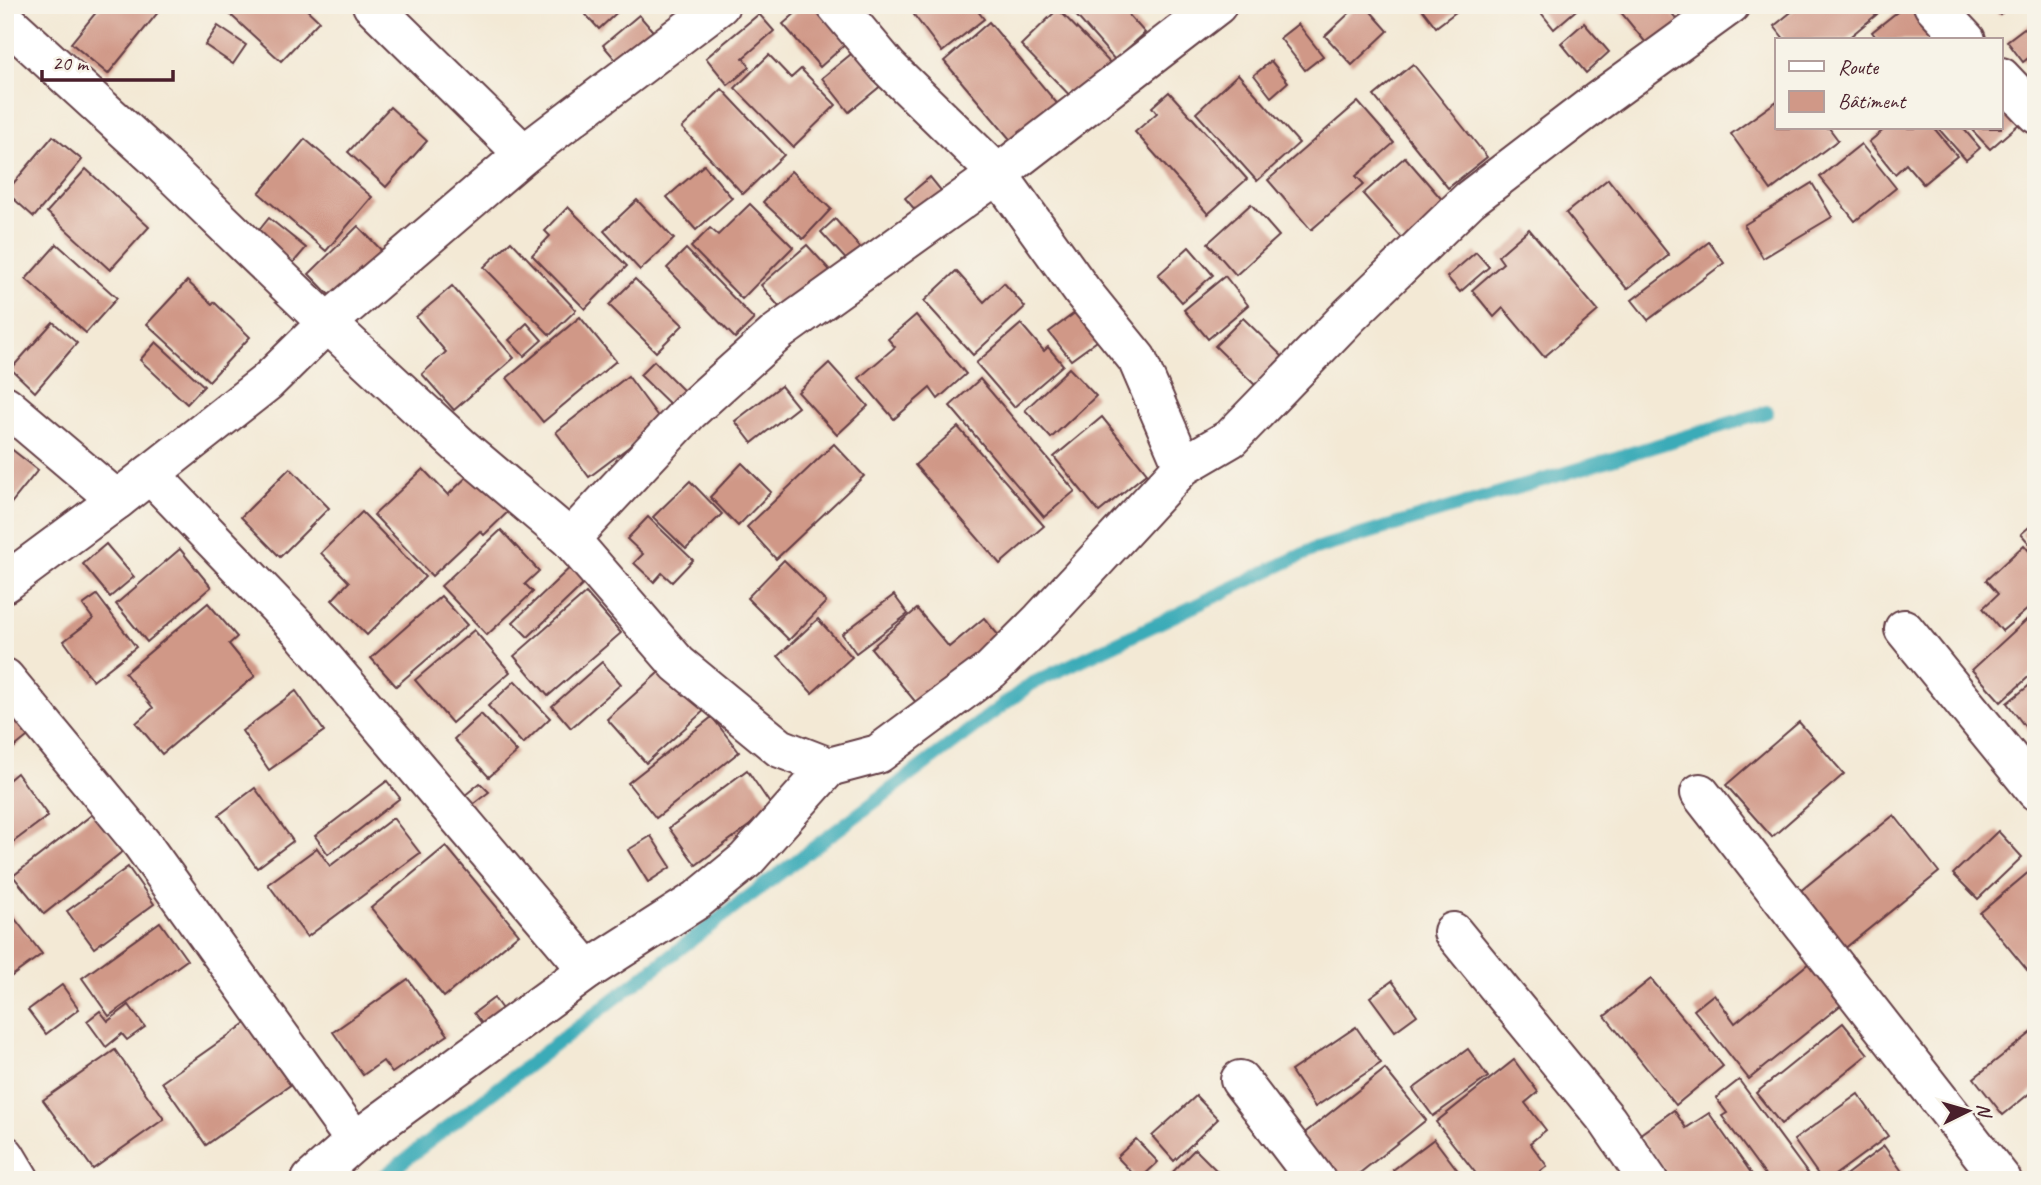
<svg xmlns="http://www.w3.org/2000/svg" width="2041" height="1185" viewBox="0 0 2041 1185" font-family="Caveat,sans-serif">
  <rect width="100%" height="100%" fill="#f7f3e8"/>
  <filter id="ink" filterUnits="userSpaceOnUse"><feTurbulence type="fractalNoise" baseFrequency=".0143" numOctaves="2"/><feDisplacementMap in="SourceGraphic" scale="14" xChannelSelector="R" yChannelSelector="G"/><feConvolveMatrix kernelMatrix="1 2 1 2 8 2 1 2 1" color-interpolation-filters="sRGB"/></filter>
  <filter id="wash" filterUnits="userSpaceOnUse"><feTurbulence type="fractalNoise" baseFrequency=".00686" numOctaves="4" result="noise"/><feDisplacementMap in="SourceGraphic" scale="28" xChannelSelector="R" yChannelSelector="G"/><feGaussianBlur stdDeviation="1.57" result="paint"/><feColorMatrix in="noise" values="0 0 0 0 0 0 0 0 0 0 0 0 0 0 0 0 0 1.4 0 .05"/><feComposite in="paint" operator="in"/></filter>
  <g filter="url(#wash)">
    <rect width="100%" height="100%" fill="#f3e9d5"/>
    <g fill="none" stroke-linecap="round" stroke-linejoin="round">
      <path stroke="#3babb8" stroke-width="14" d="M379,1180l303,-233 349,-263 281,-134 455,-138"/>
    </g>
    <g id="blocks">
      <g fill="#d09887">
        <path d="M102,5h62l-56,69 -37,-31z"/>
        <path d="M224,5h78l17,16 -38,40 -59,-54z"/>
        <path d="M577,5h48l-26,24z"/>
        <path d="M805,5h9l33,38 -27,24 -37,-43z"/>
        <path d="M927,5h46l11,14 -42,33 -28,-37z"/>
        <path d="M1067,5h53l25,28 -30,27z"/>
        <path d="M1358,5h7l23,26 -36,34 -27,-29z"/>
        <path d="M1419,5h46l-29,22z"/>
        <path d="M1535,5h47l-28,24z"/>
        <path d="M1615,5h50l20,24 -30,25z"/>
        <path d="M1800,5h88l-42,35h-61l-11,-14z"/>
        <path d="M1906,5h5l28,35h-61l-6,-8z"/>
        <path d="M1990,5h19l-9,10z"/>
        <path d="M1058,9l59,61 -37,36 -59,-61z"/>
        <path d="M759,14l15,17 -31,27 7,9 -22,18 -22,-27z"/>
        <path d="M639,15l18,21 -36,30 -18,-21z"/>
        <path d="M2036,19v33l-13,10 -16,-21z"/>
        <path d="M989,22l76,91 -45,38 -76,-90z"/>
        <path d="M1584,23l25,29 -23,21 -25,-30z"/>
        <path d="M1298,24l25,32 -18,14 -25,-32z"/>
        <path d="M218,26l28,19 -13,19 -28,-19z"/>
        <path d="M856,50l27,34 -34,28 -27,-34z"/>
        <path d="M769,55l22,23 10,-9 35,36 -43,42 -58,-59z"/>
        <path d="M1271,61l17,21 -17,15 -17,-22z"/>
        <path d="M1413,64l74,93 -39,31 -74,-92z"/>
        <path d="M1238,74l61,69 -42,38 -61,-68z"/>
        <path d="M722,89l62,66 -41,39 -61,-66z"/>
        <path d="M1169,92l78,87 -39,35 -73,-82 22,-19 -5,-6z"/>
        <path d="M1777,101v27h52l9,12 -67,50 -40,-56z"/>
        <path d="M1358,102l36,41 -38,33 8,8 -53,46 -43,-50z"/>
        <path d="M2001,103l18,21 -29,25 -20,-21h31z"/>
        <path d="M390,107l37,34 -41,46 -38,-35z"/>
        <path d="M1886,128h48l23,28 -34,28 -17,-20 -11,10 -26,-32z"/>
        <path d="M1938,128h25l17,20 -14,12z"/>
        <path d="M53,136l29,24 -48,57 -28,-25z"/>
        <path d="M305,139l67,58 -46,54 -67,-58z"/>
        <path d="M1861,144l35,44 -41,33 -35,-44z"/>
        <path d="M1405,157l46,53 -42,36 -46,-52z"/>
        <path d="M704,165l28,33 -36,32 -29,-33z"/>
        <path d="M86,169l63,58 -39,43 -63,-58z"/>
        <path d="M791,171l40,38 -28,30 -40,-37z"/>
        <path d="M930,177l22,27 -25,20 -22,-26z"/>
        <path d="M1608,179l61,76 -42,34 -61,-76z"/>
        <path d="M1812,183l20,34 -69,41 -19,-33z"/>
        <path d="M637,200l37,39 -34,31 -36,-39z"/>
        <path d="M750,204l43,43 -51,52 -51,-52 19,-19 8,7z"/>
        <path d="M1251,204l28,32 -43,39 -28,-32z"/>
        <path d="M568,207l59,59 -42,43 -53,-54 18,-19 -5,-5z"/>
        <path d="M269,218l37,30 -13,15 -36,-30z"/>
        <path d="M835,219l30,34 -13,13 -31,-34z"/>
        <path d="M358,226l28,29 -49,48 -28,-29z"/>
        <path d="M1529,229l69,82 -54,46 -41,-49 -9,9 -22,-27 31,-27 -5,-7z"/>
        <path d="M511,241l65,69 -26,25 -66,-68z"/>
        <path d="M1709,242l15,21 -76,57 -16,-20z"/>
        <path d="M57,244l60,54 -31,35 -60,-54z"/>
        <path d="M807,245l30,33 -47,42 -29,-35z"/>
        <path d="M1189,247l24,28 -31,27 -24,-27z"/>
        <path d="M686,249l68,70 -19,19 -68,-70z"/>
        <path d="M1476,252l13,15 -29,25 -13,-15z"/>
        <path d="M956,271l28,31 20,-19 21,24 -52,48 -49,-54z"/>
        <path d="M1225,276l23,29 -40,34 -24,-29z"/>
        <path d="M635,279l48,46 -27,27 -47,-47z"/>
        <path d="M187,281l25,23 2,-2 36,35 -41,44 -62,-57z"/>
        <path d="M452,286l62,72 -60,52 -32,-36 24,-22 -30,-35z"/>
        <path d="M1083,307l21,29 -33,24 -22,-28z"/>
        <path d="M916,315l50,59 -28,25 -8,-11 -36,31 -35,-41 36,-31 -7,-8z"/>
        <path d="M580,317l36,44 -73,61 -36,-44z"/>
        <path d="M1243,318l40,39 -28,28 -40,-39z"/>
        <path d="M53,322l24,21 -42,49 -24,-23z"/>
        <path d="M527,323l15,17 -18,16 -15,-16z"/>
        <path d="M1021,324l23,27 4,-4 15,18 -49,42 -38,-44z"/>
        <path d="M156,342l48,44 -17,18 -47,-44z"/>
        <path d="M654,361l35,35 -13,14 -36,-35z"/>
        <path d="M829,363l39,43 -31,29 -39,-43z"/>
        <path d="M1069,368l27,28 -45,42 -26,-28z"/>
        <path d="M628,376l34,46 -73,55 -33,-45z"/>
        <path d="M980,379l95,112 -31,26 -94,-111z"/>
        <path d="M781,386l17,21 -46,36 -17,-22z"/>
        <path d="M1102,417l45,56 -48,39 -45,-55z"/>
        <path d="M958,427l86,99 -44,38 -85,-99z"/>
        <path d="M5,444l33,26 -33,41z"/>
        <path d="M834,444l30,32 -88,83 -29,-32z"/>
        <path d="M742,463l29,29 -33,34 -28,-29z"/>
        <path d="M290,468l39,40 -49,49 -39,-40z"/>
        <path d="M476,468l37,39 -29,28 -4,-4 -48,45 -58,-61 49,-46 25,26z"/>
        <path d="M690,481l32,33 -36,35 -33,-32z"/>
        <path d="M362,512l63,65 -58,58 -35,-35 17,-18 -28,-29z"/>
        <path d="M648,517l45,43 -21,22 -10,-9 -8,9 -20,-19 9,-9 -16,-15z"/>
        <path d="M2036,521v30l-15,-17z"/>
        <path d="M501,530l38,41 -14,13 8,8 -46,43 -46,-49z"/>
        <path d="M106,544l28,33 -24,20 -27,-33z"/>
        <path d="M2024,545l12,14v43l-34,29 -19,-23 15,-14 -12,-14z"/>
        <path d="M180,549l31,38 -64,55 -31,-38z"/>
        <path d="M784,560l42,42 -37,38 -42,-42z"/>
        <path d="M576,562l15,15 -63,60 -15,-15z"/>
        <path d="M586,593l35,40 -73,63 -34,-40z"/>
        <path d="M97,595l39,52 -43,34 -29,-40 29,-22 -10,-14z"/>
        <path d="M894,595l14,19 -52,39 -14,-19z"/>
        <path d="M441,596l26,29 -71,61 -25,-28z"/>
        <path d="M208,603l29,34 -8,7 26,32 -93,78 -26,-31 17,-15 -28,-35z"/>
        <path d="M917,609l32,38 35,-29 21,25 -82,68 -52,-63z"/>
        <path d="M2036,611v59l-35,32 -29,-32z"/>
        <path d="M818,619l34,38 -40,36 -34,-37z"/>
        <path d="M474,630l36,42 -58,51 -37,-43z"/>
        <path d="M602,662l19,22 -50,44 -19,-22z"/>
        <path d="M668,664l39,44 -61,55 -39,-44z"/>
        <path d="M2036,680v61l-29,-38z"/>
        <path d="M515,681l35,37 -27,26 -35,-38z"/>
        <path d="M296,691l28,40 -55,39 -27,-39z"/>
        <path d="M5,700l33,28 -33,27z"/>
        <path d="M481,714l36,38 -28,25 -35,-38z"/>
        <path d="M712,717l27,35 -83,66 -28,-35z"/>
        <path d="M1799,722l45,52 -72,63 -46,-52z"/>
        <path d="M747,770l26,38 -77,57 -27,-37z"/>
        <path d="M17,773l31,43 -43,32v-65z"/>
        <path d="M387,781l13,17 -72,56 -13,-18z"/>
        <path d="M480,783l9,9 -22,17 -8,-9z"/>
        <path d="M255,788l38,53 -36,27 -38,-53z"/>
        <path d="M93,814l30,37 -79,63 -31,-38z"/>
        <path d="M1894,815l45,57 -95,77 -46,-56z"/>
        <path d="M393,818l27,35 -113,84 -39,-53 49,-36 13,18z"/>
        <path d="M1998,831l24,26 -44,42 -25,-25z"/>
        <path d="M651,836l20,31 -23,15 -20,-32z"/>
        <path d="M446,846l73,88 -75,63 -73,-89z"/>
        <path d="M2036,866v115l-56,-68z"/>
        <path d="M128,867l26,37 -60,44 -27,-37z"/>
        <path d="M9,911l33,43 -37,27v-68z"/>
        <path d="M160,922l27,38 -78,56 -27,-38z"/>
        <path d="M1814,959l33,41 -98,79 -55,-69 20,-16 21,29z"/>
        <path d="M408,979l40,56 -56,38 -9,-12 -20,14 -30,-43z"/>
        <path d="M1651,979l72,87 -47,39 -71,-89z"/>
        <path d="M1392,981l25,34 -22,16 -25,-34z"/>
        <path d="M62,985l17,24 -33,25 -18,-24z"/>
        <path d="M494,998l13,18 -20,14 -13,-17z"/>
        <path d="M129,1005l16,22 -18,13 -5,-6 -16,13 -19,-26 13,-10 8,10z"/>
        <path d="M252,1019l44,62 -90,64 -44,-63z"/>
        <path d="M1843,1023l25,31 -87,70 -25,-31z"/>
        <path d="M1356,1027l25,36 -66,44 -24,-36z"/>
        <path d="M2036,1029v59l-33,27 -29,-37z"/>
        <path d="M1468,1049l20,28 -55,39 -20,-27z"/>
        <path d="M115,1050l49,69 -71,50 -50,-69z"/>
        <path d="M1514,1060l24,32 -13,11 21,27 -16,13 17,23 -18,14h-48l-45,-58z"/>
        <path d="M1385,1069l41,51 -75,60h-15l-35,-44z"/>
        <path d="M1739,1080l69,94 -9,6h-30l-47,-64 5,-3 -11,-15z"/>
        <path d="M1858,1094l30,42 -60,44h-6l-28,-40z"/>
        <path d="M1196,1096l22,23 -44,42 -22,-25z"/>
        <path d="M1674,1110l12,18 23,-15 47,67h-84l-33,-45z"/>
        <path d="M1136,1139l22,23 -19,18 -22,-23z"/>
        <path d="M1434,1139l31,41h-65l-7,-10z"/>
        <path d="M1884,1146l24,34h-69z"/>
        <path d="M1195,1149l25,25 -6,6h-49z"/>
      </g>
    </g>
  </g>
  <g filter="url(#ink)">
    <use href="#blocks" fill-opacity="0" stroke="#633d44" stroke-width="2"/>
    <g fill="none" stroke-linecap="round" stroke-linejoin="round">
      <g stroke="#633d44" stroke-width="42">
        <g id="minor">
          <path d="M372,5l152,149"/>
          <path d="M836,5l52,62 110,107 84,117 55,68 46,107"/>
          <path d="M1933,5l33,35"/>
          <path d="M5,20l151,138 171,165 133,123 110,93 108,125 102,84 49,19 -83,93 -49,40 -109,70 -233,171 -44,39"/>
          <path d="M2001,77l35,37"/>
          <path d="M5,405l112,95"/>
          <path d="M150,474l149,155 289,341"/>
          <path d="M570,539l120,-128 88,-79 220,-158 219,-169"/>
          <path d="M5,583l112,-83 150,-118 60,-59 197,-169 196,-149"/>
          <path d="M1904,629l132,162"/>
          <path d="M5,678l137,166 213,297"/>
          <path d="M829,767l49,-13 113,-84 50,-50 142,-154 48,-28 119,-123 120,-116 124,-95 136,-99"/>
          <path d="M1700,793l302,387"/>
          <path d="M1453,932l154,188 41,60"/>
          <path d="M1240,1080l76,100"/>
          <path d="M5,1155l15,25"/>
        </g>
      </g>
      <use href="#minor" stroke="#fff" stroke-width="38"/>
    </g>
  </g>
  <rect width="2041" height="1185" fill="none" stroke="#f7f3e8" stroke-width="28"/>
  <rect x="1775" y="38" width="228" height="91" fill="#f7f3e8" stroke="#b29e9c" stroke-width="2"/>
  <rect x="1789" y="61" width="35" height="10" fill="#ffffff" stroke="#b29e9c" stroke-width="2"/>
  <text x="1838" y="74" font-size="21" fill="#4a1f2b">Route</text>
  <rect x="1789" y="91" width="35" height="21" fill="#d09887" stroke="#b29e9c" stroke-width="2"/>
  <text x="1838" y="108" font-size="21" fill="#4a1f2b">Bâtiment</text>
  <g transform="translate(1968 1111) rotate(85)" stroke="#f7f3e8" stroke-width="5" paint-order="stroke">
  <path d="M0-5L12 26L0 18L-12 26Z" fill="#4a1f2b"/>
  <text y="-10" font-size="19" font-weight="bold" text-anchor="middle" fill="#4a1f2b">N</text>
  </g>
  <path d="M42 70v10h131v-10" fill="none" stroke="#4a1f2b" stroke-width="3.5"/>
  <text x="52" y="70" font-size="21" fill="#4a1f2b" stroke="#f7f3e8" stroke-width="5" paint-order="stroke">20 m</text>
</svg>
